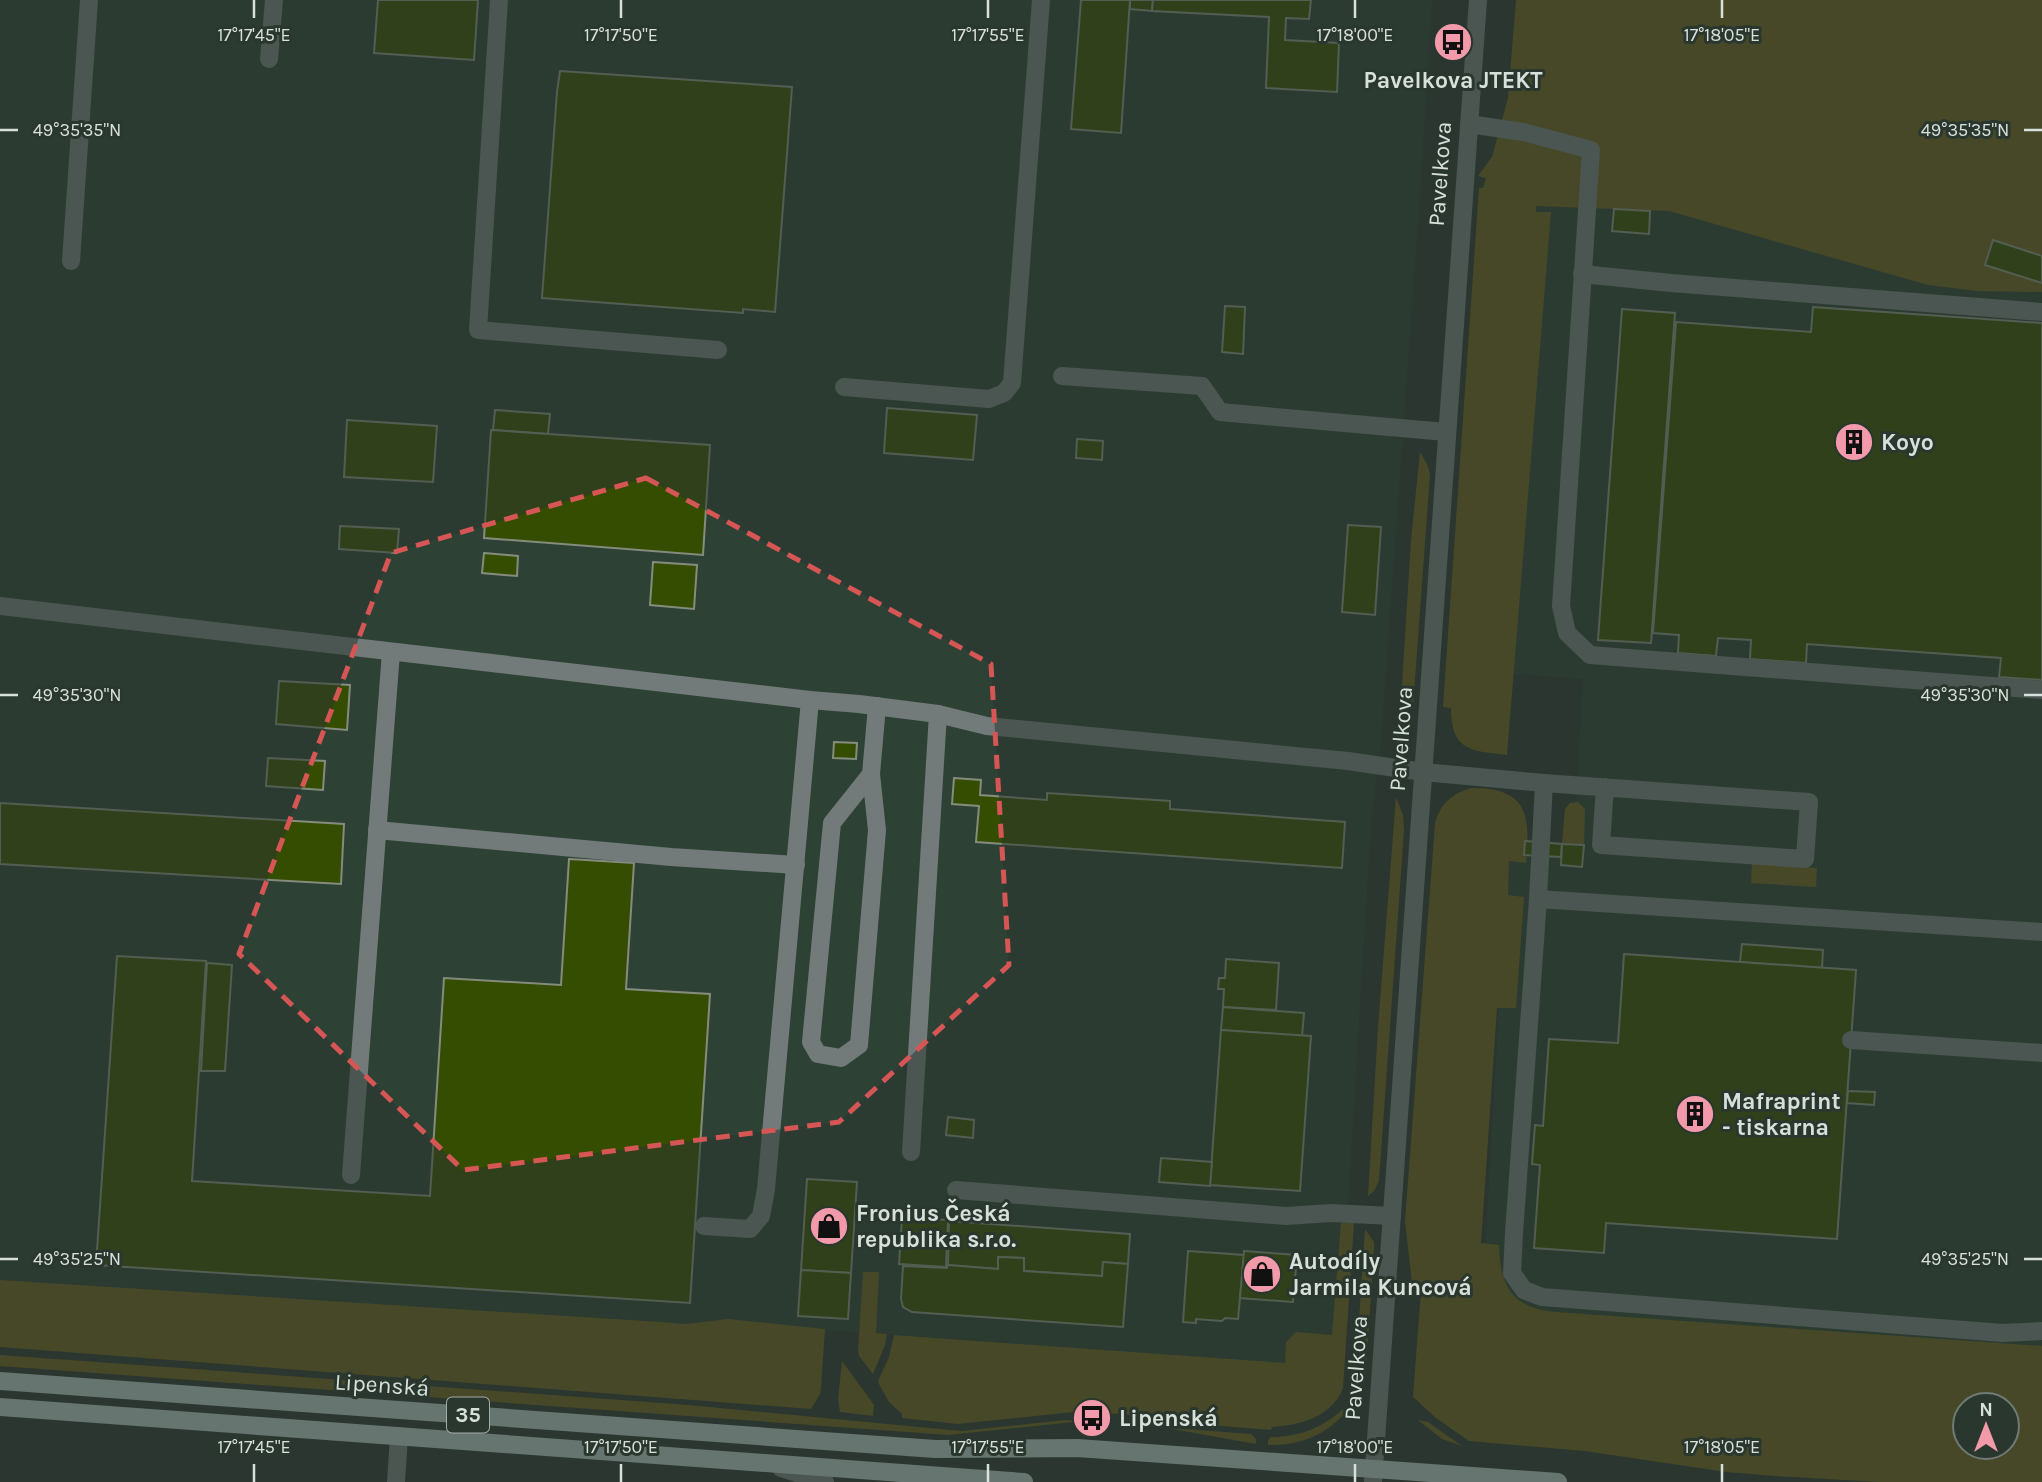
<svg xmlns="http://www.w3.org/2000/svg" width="2042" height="1482" viewBox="0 0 2042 1482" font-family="Karla,sans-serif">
  <rect width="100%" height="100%" fill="#2a372f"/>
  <g fill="#2e4135">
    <path d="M0,0h1432l-11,180 -40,561 -10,83 -33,545 -462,-36 -876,-42z"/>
    <path d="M1479,203l190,8 264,75 42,5 67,-35v1120l-562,-39 29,-499 65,4 9,-163 -135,-10z"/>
  </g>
  <g fill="#6a5d20" fill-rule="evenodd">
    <path d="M1516,0h526v292l-66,-1 -48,-6 -259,-74 -133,-5v6h15l-44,543c-36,-4 -56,-4 -56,-47l-8,-1 36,-519h4l3,-10 -8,-2 14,-19 16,-59z"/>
    <path d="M1420,452l7,12 3,10 -17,233 -7,-1 -5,-5 10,-161z"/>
    <path d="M1472,788c57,0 58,28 54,75l-17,-2 -1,34 16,2 -8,111h-19l-16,235 18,2c1,42 13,63 57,67l486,34v136h-161l-106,-6 -49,-4 -141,-21 -116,-10 -33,-23 -23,-21 8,-107 -7,-1v-5l-2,-1 -7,-62 30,-397c4,-19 18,-32 37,-36zM1965,1405h42v42h-42z"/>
    <path d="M1396,797l7,18 1,16 -25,350 -5,10 -6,5 10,-169z"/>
    <path d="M1578,802l7,7 -1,36 -22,-1 3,-35 5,-6z"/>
    <path d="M1752,863l65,5 -1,19 -65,-4z"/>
    <path d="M1341,1223h13l-11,165c-11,29 -43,37 -71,39l-1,3 -74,-6 -10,-4 -104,-9 -125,13 -56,-6v-4l-13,-12 -10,-18 -1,-3 11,-24 5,-22 391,28 1,-21 10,-10 36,3z"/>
    <path d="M1365,1229l9,13v8l-8,121 -3,12 -8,18 -6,-1 5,-15 3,-34z"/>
    <path d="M863,1272h16l-3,61 11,1 -2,11 -12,29 -14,-18 -1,-5z"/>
    <path d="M0,1280l661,42 25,2 42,-5 97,10 -4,59 -1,6 -9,15 -811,-62z"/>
    <path d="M0,1355l689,50 272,26 104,-11 19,1 -136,14 -948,-69z"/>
    <path d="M842,1361l32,44 -1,11 -33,-4 -2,-12z"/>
    <path d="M1343,1409l4,2c-21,24 -47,35 -79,34v-5l3,-3c28,0 51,-9 72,-28z"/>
    <path d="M1418,1420l10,2 34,24 -20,-7z"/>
    <path d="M1172,1428l79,6 5,5v5l-84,-15z"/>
  </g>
  <g fill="#354d00" stroke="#858c7d" stroke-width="2">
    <path d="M378,0h100l-4,60 -100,-7z"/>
    <path d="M1081,0h49l-9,133 -50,-4z"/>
    <path d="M1130,0h23l-1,11 -22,-2z"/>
    <path d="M1153,0h158l-2,19 -23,-1 -1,22 54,3 -2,49 -71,-4 3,-71 -117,-6z"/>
    <path d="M560,71l232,16 -17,225 -32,-3v4l-201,-15 15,-206z"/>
    <path d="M1614,209l36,2 -1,23 -37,-3z"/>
    <path d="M1993,240l49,16v27l-57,-18z"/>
    <path d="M1225,306l20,1 -2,47 -21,-2z"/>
    <path d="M1813,307l229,16v357l-43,-3 2,-19 -194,-14 -1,19 -56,-4 1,-19 -33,-2 -2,18 -38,-3 1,-18 -26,-2 23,-311 135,10z"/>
    <path d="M1622,309l53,4 -24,330 -53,-3z"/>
    <path d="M887,408l90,7 -4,45 -89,-7z"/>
    <path d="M495,410l55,4 -2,20 -55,-4z"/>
    <path d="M347,420l90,6 -4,56 -89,-5z"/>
    <path d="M491,430l219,15 -7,110 -219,-17z"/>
    <path d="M1077,439l26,2 -1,19 -26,-2z"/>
    <path d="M1348,525l33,2 -6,88 -33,-3z"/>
    <path d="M340,526l59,3 -2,24 -58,-4z"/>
    <path d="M484,553l34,3 -1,20 -35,-3z"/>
    <path d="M653,562l44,3 -3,44 -44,-4z"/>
    <path d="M279,681l71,4 -3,45 -71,-6z"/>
    <path d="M834,742l23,1 -1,16 -23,-1z"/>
    <path d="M268,758l57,3 -2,29 -57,-4z"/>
    <path d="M954,778l27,2 -1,15 67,5v-7l123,8v8l175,13 -3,46 -366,-26 3,-36 -27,-2z"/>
    <path d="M0,803l344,21 -3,60 -341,-20z"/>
    <path d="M1525,841l37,3 -1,13 -37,-2z"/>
    <path d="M1562,844l22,1 -2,22 -21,-2z"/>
    <path d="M569,859l65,4 -8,126 84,5 -20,309 -594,-38 21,-309 89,5 -14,220 238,15 14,-218 117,7z"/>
    <path d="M1742,944l81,6 -1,18 -82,-6z"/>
    <path d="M1624,954l232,16 -19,269 -231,-16 -2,30 -70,-5 6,-83 -8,-1 3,-39 8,1 6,-87 69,4z"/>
    <path d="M1226,959l53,4 -3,47 -53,-3 1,-18h-6l1,-11h6z"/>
    <path d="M207,963l25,2 -7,106h-24z"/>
    <path d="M1223,1007l81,6 -2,23 -81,-6z"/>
    <path d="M1221,1030l90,6 -11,155 -90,-6z"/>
    <path d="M1848,1091l27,1 -1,13 -27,-2z"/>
    <path d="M948,1117l26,3 -1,18 -27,-3z"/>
    <path d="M1161,1158l51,4 -2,24 -51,-4z"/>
    <path d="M807,1179l50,3 -6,91 -50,-3z"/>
    <path d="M902,1218l46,2 -2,47 -47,-3z"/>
    <path d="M949,1221l181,13 -2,30 -25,-2 -1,14 -78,-5v-13l-26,-1v12l-50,-4z"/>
    <path d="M1188,1251l56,4 -6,64 -13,-1 -3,3 -26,-2v4l-13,-1z"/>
    <path d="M1244,1251l53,4 -4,47 -53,-4z"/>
    <path d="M998,1257l26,1v13l78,5 1,-14 25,2 -5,63 -211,-15 -9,-5 -2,-8 2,-33 44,2 1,-3 50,4z"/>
    <path d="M801,1270l50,3 -3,46 -50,-3z"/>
    <path d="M1170,1418l14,1v5l-15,-2z"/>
  </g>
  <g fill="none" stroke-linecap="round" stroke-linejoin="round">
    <g stroke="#737b7a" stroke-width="18">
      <path d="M499,0l-21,330 240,20"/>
      <path d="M269,59l5,-59"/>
      <path d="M1469,124l54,8 68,18 -30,456 6,27 23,22 452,35"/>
      <path d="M71,261l18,-261"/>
      <path d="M1582,274l89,9 371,29"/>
      <path d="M1062,376l140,10 18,26 226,20"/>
      <path d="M844,387l145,12 15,-6 8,-10 29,-383"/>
      <path d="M0,606l810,94 49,4 79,10 49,12 361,35 75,11 121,11 265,19 -4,57 -204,-14 4,-58"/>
      <path d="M871,774l6,56 -18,215 -18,13 -23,-4 -7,-12 21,-219 39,-49 6,-68"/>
      <path d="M1544,783l-6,116 -24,334 -2,40 12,17 18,7 461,36 39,-2"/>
      <path d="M377,830l294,27 125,8"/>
      <path d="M1538,899l504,33"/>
      <path d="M1851,1040l191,13"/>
      <path d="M911,1152l27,-438"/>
      <path d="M351,1175l40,-523"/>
      <path d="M956,1190l330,26 45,-3 61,3"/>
      <path d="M704,1226l46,3 11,-13 5,-27 44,-489"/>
      <path d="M781,1468l44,14"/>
      <path d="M396,1482l3,-46"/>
      <path d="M1373,1482l105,-1482"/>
    </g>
    <g stroke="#b1c2bf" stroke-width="18">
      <path d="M0,1381l935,68 142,-1 481,34"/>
      <path d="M0,1407l1024,75"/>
    </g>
  </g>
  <path d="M0 0H2042V1482H0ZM646,478l345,186 18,301 -170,157 -376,48 -224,-216 152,-401z" fill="#2a372f" fill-opacity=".55" fill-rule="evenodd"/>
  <path fill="none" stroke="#d65655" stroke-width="5" stroke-dasharray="14 9" stroke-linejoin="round" d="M646,478l345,186 18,301 -170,157 -376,48 -224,-216 152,-401z"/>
  <path fill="none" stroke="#d8e0db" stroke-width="2.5" d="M254,0v18M621,0v18M988,0v18M1355,0v18M1722,0v18M0,130h18M2024,130h18M0,695h18M2024,695h18M0,1259h18M2024,1259h18M254,1464v18M621,1464v18M988,1464v18M1355,1464v18M1722,1464v18"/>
  <defs>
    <g id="bus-disc" transform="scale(2.0125)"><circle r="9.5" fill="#f39aaa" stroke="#2a372f"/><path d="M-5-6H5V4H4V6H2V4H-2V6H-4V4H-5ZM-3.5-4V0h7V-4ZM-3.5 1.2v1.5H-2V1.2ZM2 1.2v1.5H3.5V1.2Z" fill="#111"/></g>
    <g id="building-disc" transform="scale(2.0125)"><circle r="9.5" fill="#f39aaa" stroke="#2a372f"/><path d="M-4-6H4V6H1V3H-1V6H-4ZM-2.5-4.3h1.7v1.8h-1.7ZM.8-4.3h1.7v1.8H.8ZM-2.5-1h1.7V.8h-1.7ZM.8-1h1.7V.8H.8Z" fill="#111"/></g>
    <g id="shop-disc" transform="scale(2.0125)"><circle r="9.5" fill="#f39aaa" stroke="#2a372f"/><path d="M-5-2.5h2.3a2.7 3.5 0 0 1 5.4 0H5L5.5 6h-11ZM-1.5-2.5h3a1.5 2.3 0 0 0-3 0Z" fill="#111"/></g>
  </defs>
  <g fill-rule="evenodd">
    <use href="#bus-disc" x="1453" y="42"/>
    <use href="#building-disc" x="1854" y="442"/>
    <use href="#building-disc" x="1695" y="1114"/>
    <use href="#shop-disc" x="829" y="1226"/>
    <use href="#shop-disc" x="1262" y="1274"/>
    <use href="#bus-disc" x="1092" y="1418"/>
  </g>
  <g text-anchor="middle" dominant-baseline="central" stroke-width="6" stroke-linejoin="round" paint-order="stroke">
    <rect fill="#2a372f" stroke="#a4ada7" stroke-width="2" x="447" y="1397.5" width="42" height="35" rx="5"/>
    <g font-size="21" font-weight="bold" fill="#d8e0db">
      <text x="468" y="1415">35</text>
    </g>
    <g font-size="23" font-weight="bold" fill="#d8e0db" stroke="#2a372f" text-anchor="start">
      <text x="1453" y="80" text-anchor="middle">Pavelkova JTEKT</text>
      <text x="1881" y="442">Koyo</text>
      <text x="1722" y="1101">Mafraprint<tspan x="1722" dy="26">- tiskarna</tspan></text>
      <text x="856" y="1213">Fronius Česká<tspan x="856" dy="26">republika s.r.o.</tspan></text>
      <text x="1289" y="1261">Autodíly<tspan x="1289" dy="26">Jarmila Kuncová</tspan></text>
      <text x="1119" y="1418">Lipenská</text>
    </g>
    <g font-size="23" fill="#d8e0db" stroke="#2a372f">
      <text transform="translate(1440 174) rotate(-86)">Pavelkova</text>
      <text transform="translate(1401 739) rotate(-86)">Pavelkova</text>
      <text transform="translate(1356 1368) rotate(-86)">Pavelkova</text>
      <text transform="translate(382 1385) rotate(4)">Lipenská</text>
    </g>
  </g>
  <g font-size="18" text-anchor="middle" fill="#d8e0db" stroke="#2a372f" stroke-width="6" stroke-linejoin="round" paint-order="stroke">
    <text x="254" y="41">17°17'45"E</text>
    <text x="621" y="41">17°17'50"E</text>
    <text x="988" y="41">17°17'55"E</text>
    <text x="1355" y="41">17°18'00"E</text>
    <text x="1722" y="41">17°18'05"E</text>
    <text x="77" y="136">49°35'35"N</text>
    <text x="1965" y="136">49°35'35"N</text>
    <text x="77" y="701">49°35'30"N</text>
    <text x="1965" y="701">49°35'30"N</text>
    <text x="77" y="1265">49°35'25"N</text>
    <text x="1965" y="1265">49°35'25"N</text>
    <text x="254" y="1453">17°17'45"E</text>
    <text x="621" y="1453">17°17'50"E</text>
    <text x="988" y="1453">17°17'55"E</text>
    <text x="1355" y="1453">17°18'00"E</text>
    <text x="1722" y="1453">17°18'05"E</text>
  </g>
  <g transform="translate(1986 1426)"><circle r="33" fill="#2a372f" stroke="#707b74" stroke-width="2"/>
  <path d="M0-5L12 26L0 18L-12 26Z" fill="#f39aaa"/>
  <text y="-10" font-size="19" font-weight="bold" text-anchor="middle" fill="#d8e0db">N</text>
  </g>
</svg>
